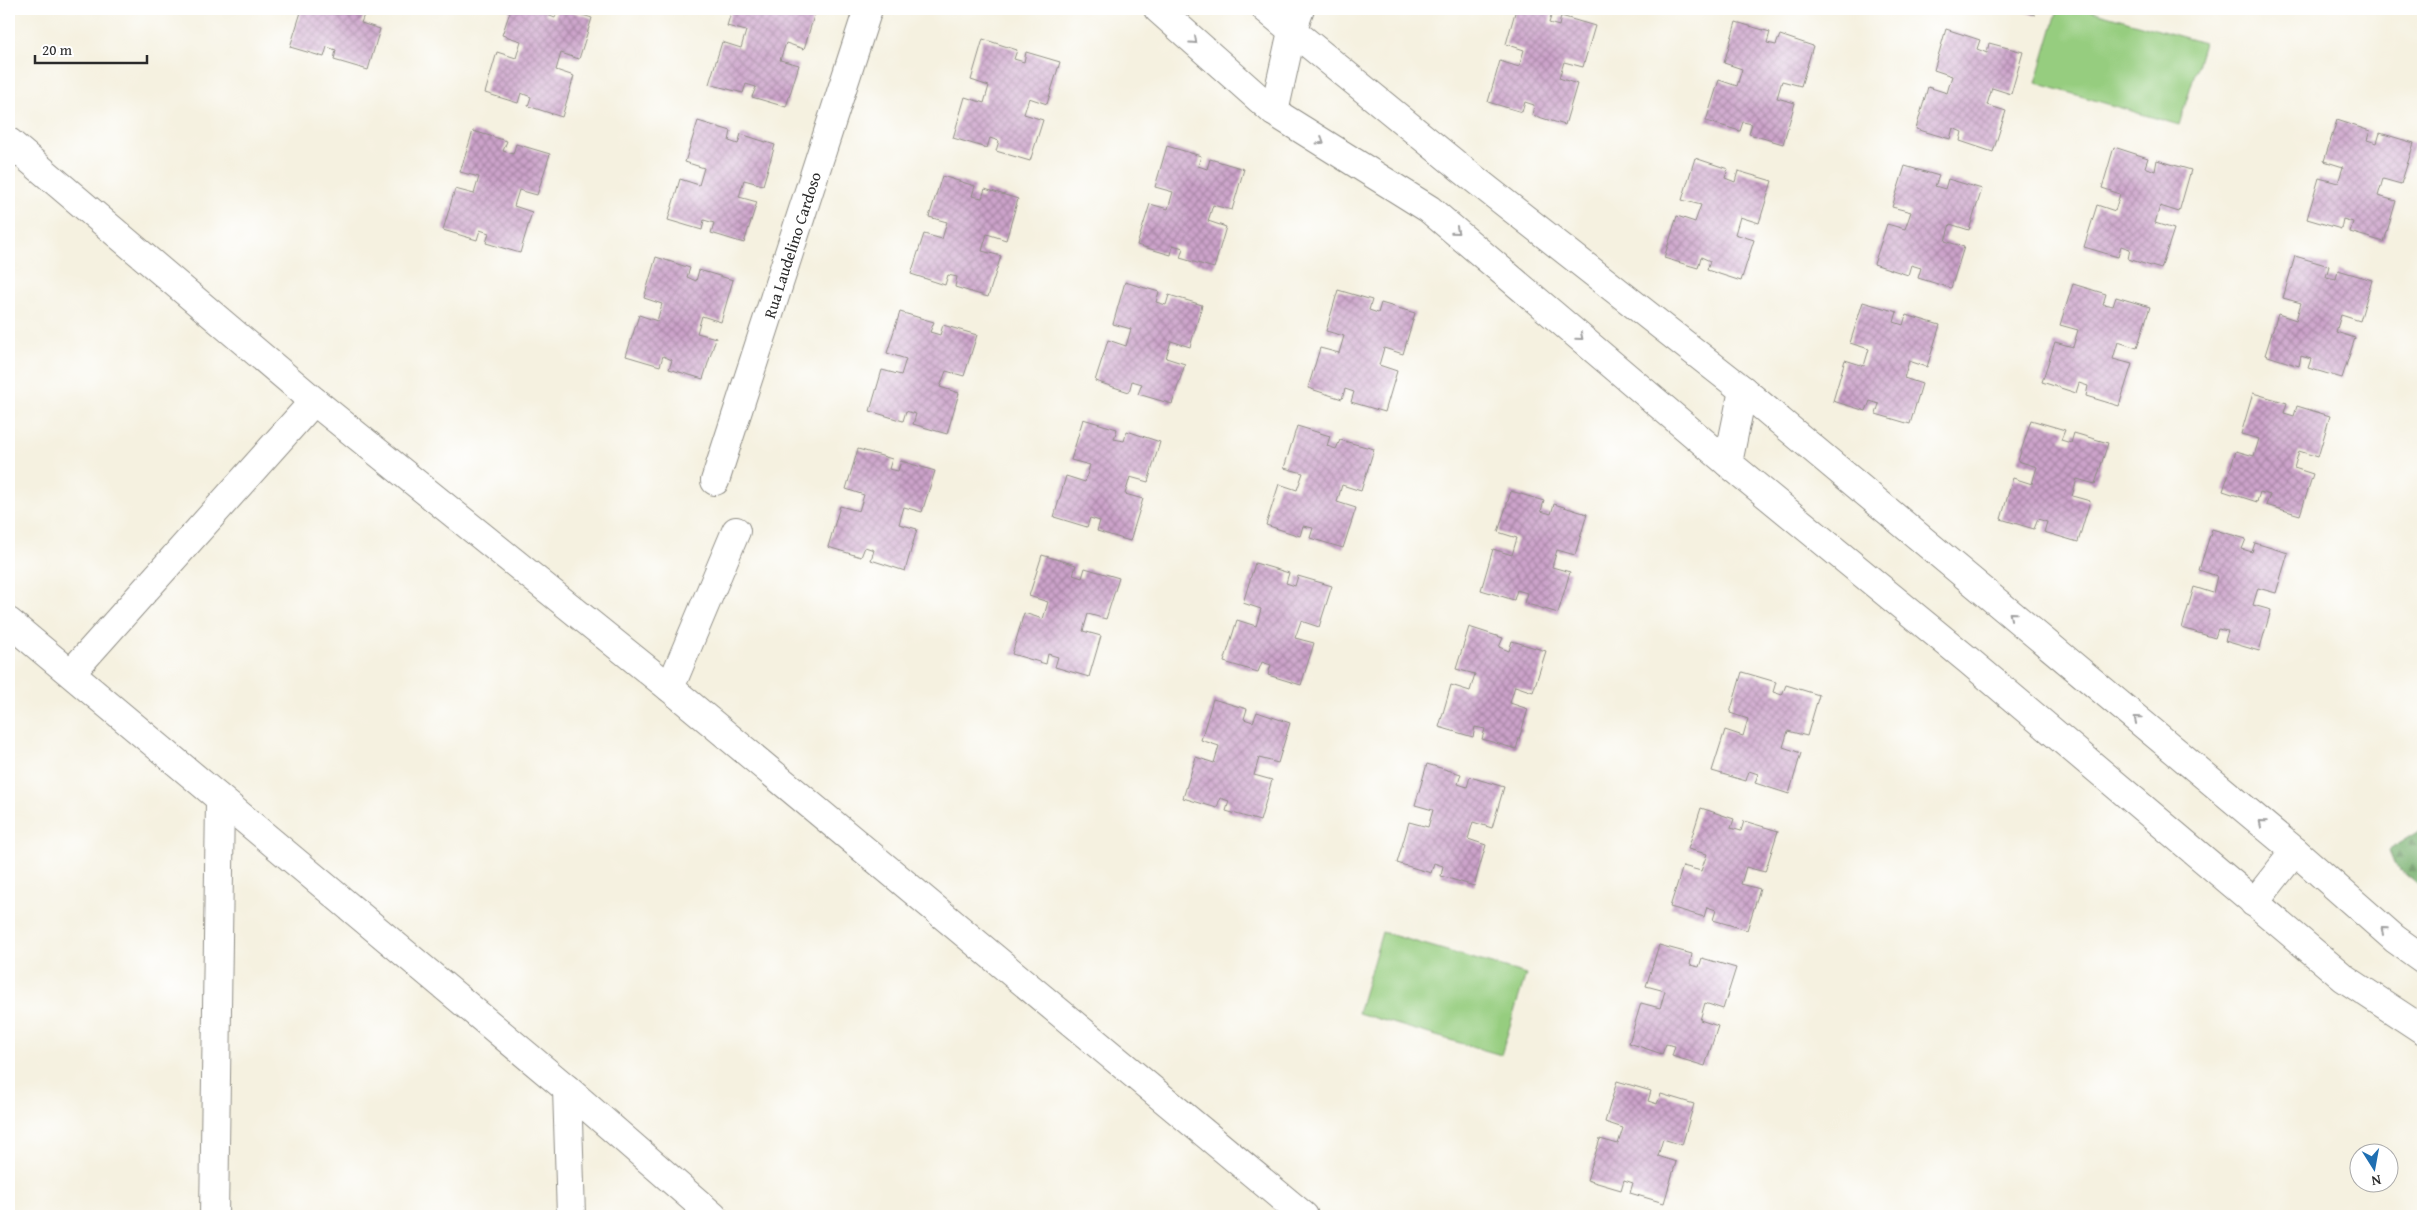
<svg xmlns="http://www.w3.org/2000/svg" width="2432" height="1225" viewBox="0 0 2432 1225" font-family="'Gentium Book Plus',serif">
  <defs>
    <pattern id="forest-firs" width="22" height="20" patternUnits="userSpaceOnUse" patternTransform="scale(1.25)"><rect width="22" height="20" fill="#78b06e"/><path d="M5 1l3.5 6h-7zM16 11l3.5 6h-7z" fill="#638f5b"/></pattern>
    <pattern id="building-cross-hatch" width="8" height="8" patternUnits="userSpaceOnUse" patternTransform="scale(1.25)"><rect width="8" height="8" fill="#cca3ca"/><path d="M0 0l8 8M0 8l8-8" fill="none" stroke="#a685a4"/></pattern>
  </defs>
  <rect width="100%" height="100%" fill="#fff"/>
  <filter id="ink" filterUnits="userSpaceOnUse"><feTurbulence type="fractalNoise" baseFrequency=".02" numOctaves="2"/><feDisplacementMap in="SourceGraphic" scale="10" xChannelSelector="R" yChannelSelector="G"/><feConvolveMatrix kernelMatrix="1 2 1 2 8 2 1 2 1" color-interpolation-filters="sRGB"/></filter>
  <filter id="wash" filterUnits="userSpaceOnUse"><feTurbulence type="fractalNoise" baseFrequency=".0096" numOctaves="4" result="noise"/><feDisplacementMap in="SourceGraphic" scale="20" xChannelSelector="R" yChannelSelector="G"/><feGaussianBlur stdDeviation="1.12" result="paint"/><feColorMatrix in="noise" values="0 0 0 0 0 0 0 0 0 0 0 0 0 0 0 0 0 1.4 0 .05"/><feComposite in="paint" operator="in"/></filter>
  <g filter="url(#wash)">
    <rect width="100%" height="100%" fill="#f5f1e0"/>
    <path fill="url(#forest-firs)" stroke="#526e4c" d="M2423,829v59l-29,-24 -5,-14z"/>
    <g fill="#96cd7f" stroke="#607c55">
      <path d="M2058,9h27l119,34 -25,82 -143,-42z"/>
      <path d="M1382,932l144,42 -25,81 -143,-42z"/>
    </g>
    <g id="blocks">
      <g fill="url(#building-cross-hatch)">
        <path d="M302,9l19,2 1,-2h44l-5,14 19,6 -12,41 -34,-10 2,-10 -9,-3 -3,10 -34,-10z"/>
        <path d="M511,9h36l-2,5 10,4 3,-9h5l29,9 -13,41 -18,-6 -5,17 18,6 -12,41 -34,-11 3,-9 -10,-4 -3,10 -33,-10 12,-41 19,6 5,-17 -19,-6z"/>
        <path d="M732,9h84l-12,40 -18,-6 -6,17 19,5 -13,42 -34,-10 4,-10 -10,-3 -3,9 -34,-9 13,-42 19,6 5,-17 -19,-5z"/>
        <path d="M1516,9h21l15,4 -3,10 10,3 2,-10 34,10 -12,41 -19,-5 -5,16 18,6 -12,41 -33,-10 2,-10 -9,-3 -3,10 -34,-10 12,-41 19,6 5,-17 -18,-6z"/>
        <path d="M2014,9h23l-2,6z"/>
        <path d="M1736,22l34,10 -3,11 9,2 4,-10 33,11 -12,40 -19,-5 -5,17 18,5 -12,41 -34,-10 3,-10 -9,-2 -3,9 -34,-10 13,-41 18,6 5,-17 -18,-6z"/>
        <path d="M1946,29l34,11 -3,9 10,4 2,-10 34,9 -12,42 -19,-6 -5,17 19,6 -13,41 -33,-11 2,-9 -9,-4 -3,11 -34,-10 12,-42 19,6 5,-17 -18,-6z"/>
        <path d="M983,39l34,11 -3,9 10,3 2,-10 34,10 -13,42 -18,-6 -5,16 19,6 -13,41 -34,-10 3,-10 -9,-3 -3,10 -34,-10 12,-41 19,6 5,-17 -18,-6z"/>
        <path d="M2337,120l33,11 -3,9 10,3 3,-10 34,10 -13,41 -18,-5 -5,17 18,5 -12,41 -34,-10 3,-10 -10,-3 -2,10 -34,-10 12,-41 19,5 5,-16 -19,-6z"/>
        <path d="M698,121l33,10 -2,10 9,3 3,-10 34,11 -12,40 -19,-5 -5,17 18,5 -13,41 -33,-10 3,-10 -10,-3 -2,10 -34,-10 12,-41 19,6 5,-17 -19,-6z"/>
        <path d="M473,131l34,10 -4,10 10,3 3,-10 34,10 -13,41 -18,-5 -5,16 18,6 -12,41 -34,-10 3,-10 -9,-3 -3,10 -34,-10 12,-41 19,5 5,-17 -19,-5z"/>
        <path d="M1167,146l34,10 -3,10 9,3 3,-10 34,10 -12,41 -19,-5 -5,16 18,6 -12,41 -34,-10 3,-10 -10,-3 -2,10 -34,-10 13,-41 18,5 5,-17 -18,-5z"/>
        <path d="M2114,147l34,11 -3,9 10,4 2,-11 34,10 -12,42 -19,-6 -5,17 19,6 -13,40 -33,-10 2,-10 -9,-3 -3,11 -34,-10 13,-42 18,6 5,-17 -18,-6z"/>
        <path d="M1695,158l33,11 -3,9 10,4 3,-11 34,10 -13,42 -19,-6 -5,17 19,6 -13,41 -34,-11 3,-9 -9,-4 -3,11 -34,-10 13,-42 18,6 6,-17 -19,-5z"/>
        <path d="M1905,166l34,10 -4,10 10,3 3,-10 34,10 -13,41 -19,-6 -5,17 19,6 -13,41 -33,-10 3,-10 -10,-3 -3,10 -34,-11 13,-40 18,5 6,-17 -19,-5z"/>
        <path d="M942,176l33,10 -3,10 10,2 3,-9 33,10 -12,41 -19,-6 -5,17 19,5 -13,41 -33,-10 2,-10 -9,-2 -3,10 -34,-11 13,-40 18,5 5,-17 -18,-5z"/>
        <path d="M2295,256l34,10 -3,11 10,2 2,-9 34,10 -12,41 -19,-6 -5,17 19,6 -13,40 -34,-10 3,-9 -10,-3 -2,10 -34,-11 13,-41 18,6 5,-17 -18,-5z"/>
        <path d="M656,257l34,11 -3,9 9,4 3,-11 34,10 -12,42 -19,-6 -5,17 19,5 -13,41 -34,-10 3,-9 -9,-4 -3,10 -34,-10 13,-41 18,6 5,-17 -18,-6z"/>
        <path d="M1125,282l34,10 -3,10 10,3 3,-10 33,10 -12,42 -19,-6 -5,17 19,6 -13,40 -34,-10 4,-10 -10,-3 -3,11 -34,-11 13,-41 18,6 5,-17 -18,-5z"/>
        <path d="M2073,284l33,10 -3,10 10,2 3,-9 34,10 -13,41 -19,-6 -5,17 19,5 -13,42 -33,-10 2,-10 -9,-3 -3,10 -34,-11 13,-40 18,5 5,-17 -18,-5z"/>
        <path d="M1338,290l34,10 -3,10 9,3 3,-10 34,10 -12,41 -19,-6 -5,17 18,6 -12,41 -34,-10 3,-10 -9,-3 -3,10 -34,-11 12,-40 19,5 5,-17 -18,-5z"/>
        <path d="M1863,302l34,10 -3,10 9,3 3,-10 34,10 -13,42 -18,-6 -5,17 18,6 -12,40 -34,-10 3,-10 -9,-3 -4,10 -33,-10 12,-41 19,6 5,-17 -19,-6z"/>
        <path d="M900,312l34,10 -4,10 10,3 3,-10 34,10 -13,41 -18,-5 -6,16 19,6 -12,41 -34,-10 3,-10 -10,-3 -3,10 -33,-10 12,-41 19,5 5,-16 -19,-6z"/>
        <path d="M2253,393l34,10 -3,10 10,3 3,-10 33,10 -12,41 -19,-6 -5,17 19,6 -13,41 -34,-10 4,-10 -10,-3 -3,10 -34,-11 13,-40 18,5 5,-17 -18,-5z"/>
        <path d="M1083,419l34,10 -3,10 10,2 3,-10 33,11 -12,40 -18,-5 -5,17 18,5 -13,42 -33,-10 3,-10 -10,-3 -3,9 -33,-10 12,-41 19,6 5,-17 -19,-5z"/>
        <path d="M2031,420l34,10 -4,10 10,3 3,-10 34,10 -13,41 -18,-5 -5,17 18,5 -12,41 -34,-10 3,-10 -9,-3 -4,10 -33,-10 12,-41 19,6 5,-17 -19,-6z"/>
        <path d="M1297,426l33,10 -3,10 9,3 4,-9 34,9 -13,42 -19,-6 -5,17 19,6 -13,40 -33,-10 3,-10 -10,-2 -3,10 -34,-11 13,-41 18,6 6,-17 -19,-5z"/>
        <path d="M858,449l34,10 -3,10 9,2 3,-10 34,10 -13,41 -18,-5 -5,17 18,5 -12,42 -34,-11 3,-10 -9,-3 -4,10 -33,-10 12,-41 19,5 5,-16 -18,-6z"/>
        <path d="M1511,491l33,10 -3,10 10,3 3,-10 33,10 -12,41 -18,-5 -5,17 18,5 -12,41 -34,-10 3,-10 -10,-3 -3,10 -33,-10 12,-41 19,6 5,-17 -19,-6z"/>
        <path d="M2212,529l34,10 -4,10 10,3 3,-9 33,10 -12,40 -18,-5 -5,17 18,5 -12,41 -34,-10 3,-10 -10,-2 -3,9 -33,-10 12,-41 19,6 4,-17 -18,-6z"/>
        <path d="M1042,555l34,10 -3,10 9,3 3,-10 34,10 -13,41 -18,-5 -5,17 18,5 -12,41 -34,-10 3,-10 -10,-3 -2,10 -34,-10 12,-41 19,6 5,-17 -19,-6z"/>
        <path d="M1255,563l34,10 -3,10 9,3 3,-10 34,10 -13,41 -18,-6 -6,17 19,5 -13,42 -33,-10 3,-10 -9,-3 -4,10 -34,-10 13,-42 19,6 5,-17 -18,-6z"/>
        <path d="M1469,627l34,11 -4,9 10,4 3,-10 34,10 -13,41 -18,-6 -5,17 18,6 -12,40 -34,-10 3,-10 -10,-2 -2,10 -34,-10 12,-42 19,6 5,-17 -19,-5z"/>
        <path d="M1742,672l34,10 -3,10 9,3 4,-10 33,10 -12,41 -19,-5 -5,16 18,6 -12,41 -34,-11 3,-9 -9,-3 -3,10 -34,-10 13,-41 18,6 5,-17 -18,-6z"/>
        <path d="M1213,699l34,10 -3,10 9,3 4,-10 33,11 -12,40 -19,-5 -5,17 18,5 -12,41 -34,-10 3,-10 -9,-3 -3,10 -34,-10 13,-41 18,6 5,-17 -18,-6z"/>
        <path d="M1427,764l34,10 -3,10 9,3 3,-10 34,10 -12,41 -19,-6 -5,17 18,6 -12,41 -33,-10 2,-10 -9,-3 -3,10 -34,-10 12,-41 19,5 5,-17 -18,-5z"/>
        <path d="M1701,808l33,11 -3,9 10,3 3,-10 34,10 -13,41 -19,-5 -5,17 19,5 -13,41 -34,-10 3,-10 -9,-3 -3,10 -34,-10 13,-41 18,5 6,-17 -19,-5z"/>
        <path d="M1659,945l33,9 -2,11 9,2 3,-9 34,10 -13,41 -18,-6 -5,17 18,6 -13,40 -33,-10 3,-10 -9,-2 -4,10 -33,-11 12,-40 19,5 5,-17 -19,-5z"/>
        <path d="M1617,1081l34,10 -3,10 9,3 4,-10 33,10 -12,41 -19,-6 -5,17 18,6 -12,41 -34,-10 3,-10 -9,-3 -3,10 -34,-10 13,-41 18,5 5,-16 -18,-6z"/>
      </g>
    </g>
  </g>
  <g filter="url(#ink)">
    <use href="#blocks" fill-opacity="0" stroke="#908e86" stroke-width="1"/>
    <g fill="none" stroke-linecap="round" stroke-linejoin="round">
      <g stroke="#908e86" stroke-width="30">
        <g id="minor">
          <path d="M1158,9l116,103 155,97 299,254 240,197 376,318 79,52"/>
          <path d="M1266,9l197,161 280,220 552,461 100,88 28,20"/>
          <path d="M1274,112l18,-81 8,-22"/>
          <path d="M9,142l305,259 356,287 634,528"/>
          <path d="M1728,463l15,-73"/>
          <path d="M715,481l153,-472"/>
          <path d="M9,622l558,467 146,127"/>
          <path d="M71,673l243,-272"/>
          <path d="M670,688l66,-157"/>
          <path d="M2254,903l41,-52"/>
          <path d="M567,1089l4,127"/>
          <path d="M214,1216l6,-415"/>
        </g>
      </g>
      <use href="#minor" stroke="#fff" stroke-width="28"/>
    </g>
    <defs><path id="oneway-chevron" d="M-2-3.5L2.5 0L-2 3.5" fill="none" stroke-width="1.6" stroke-linecap="round" stroke-linejoin="round" transform="scale(1.25)"/></defs>
    <g stroke="#a0a0a0">
      <use href="#oneway-chevron" transform="translate(1194 41) rotate(42)"/>
      <use href="#oneway-chevron" transform="translate(1321 141) rotate(32)"/>
      <use href="#oneway-chevron" transform="translate(1456 231) rotate(40)"/>
      <use href="#oneway-chevron" transform="translate(1580 337) rotate(40)"/>
      <use href="#oneway-chevron" transform="translate(2012 615) rotate(-140)"/>
      <use href="#oneway-chevron" transform="translate(2137 719) rotate(-140)"/>
      <use href="#oneway-chevron" transform="translate(2262 823) rotate(-140)"/>
      <use href="#oneway-chevron" transform="translate(2384 930) rotate(-139)"/>
    </g>
  </g>
  <g text-anchor="middle" dominant-baseline="central" stroke-width="5" stroke-linejoin="round" paint-order="stroke">
    <g font-size="16" fill="#2b2b2b" stroke="#fff">
      <text transform="translate(792 245) rotate(-72)">Rua Laudelino Cardoso</text>
    </g>
  </g>
  <rect width="2432" height="1225" fill="none" stroke="#fff" stroke-width="30"/>
  <g transform="translate(2374 1168) rotate(169)"><circle r="24" fill="#ffffff" stroke="#aaaaaa"/>
  <path d="M0-4L9 19L0 12L-9 19Z" fill="#1f6fb2"/>
  <text y="-8" font-size="14" font-weight="bold" text-anchor="middle" fill="#2b2b2b">N</text>
  </g>
  <path d="M35 55v8h112v-8" fill="none" stroke="#2b2b2b" stroke-width="2.5"/>
  <text x="42" y="55" font-size="15" fill="#2b2b2b" stroke="#ffffff" stroke-width="4" paint-order="stroke">20 m</text>
</svg>
